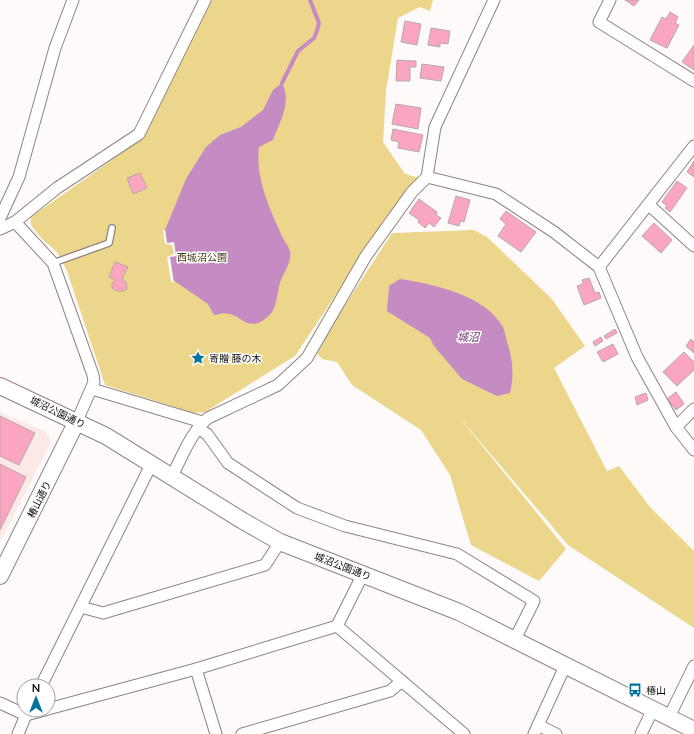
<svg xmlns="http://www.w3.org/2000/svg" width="694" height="734" viewBox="0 0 694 734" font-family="Lato,'Noto Sans JP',sans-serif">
  <rect width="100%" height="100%" fill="#fdfaf9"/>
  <path fill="#fce9e5" d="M0,412l46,20 5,10 -51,100z"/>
  <g fill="#ebd68b">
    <path d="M212,0h221l-3,11 -10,-4 -22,11 -12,73 -3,51 22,32 15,4 -8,6 -14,18 -103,154 -90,56 -11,1 -89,-28 -38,-114 -10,-19 -15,-13 -11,-14v-8l112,-79z"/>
    <path d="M474,230l13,7 64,61 34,48 -31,22 53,103 12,-5 31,41 44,44v77l-126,-83 -114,-134 112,138 -27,32 -68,-36 -21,-70 -29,-45 -69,-45 -15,-23 -15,-3 -7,-8 77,-118z"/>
  </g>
  <g fill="#c58bc3">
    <path d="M282,83c10,19 -2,38 -9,57l-14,7c-4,30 10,60 22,87 2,6 7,11 9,17 2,10 -5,20 -9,29 -4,10 -3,22 -9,32 -3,4 -9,9 -14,11 -13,4 -18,-7 -28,-9 -5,-1 -11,0 -16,1l-6,-11 -35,-24 -4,-23 7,-1 -2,-13h-7l-2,-13 21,-51 20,-32 14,-12 21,-8 22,-17 10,-20z"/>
    <path d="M400,279c33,5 85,16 103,48 2,5 3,12 5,18 5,16 6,32 2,48l-13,3 -35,-17 -28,-33 -4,-8 -43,-27 2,-25z"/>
  </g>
  <path fill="#fdfaf9" d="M165,230l2,13 7,-1 2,14 -6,1 4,26 -3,-2 -4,-24 7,-3 -2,-9 -7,-1 -2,-13z"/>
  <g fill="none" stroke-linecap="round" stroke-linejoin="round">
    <path stroke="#c58bc3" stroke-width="4" d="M282,83l16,-32 16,-13 3,-7 2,-8 -9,-23"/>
  </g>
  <g fill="#faa6c0" stroke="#b6a8ab">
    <path d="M625,0h14l-5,6z"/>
    <path d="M670,12l8,5 -3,6 4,2 -12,23 -17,-8 12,-23 4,2z"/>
    <path d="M405,21l16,3 -4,21 -16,-3z"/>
    <path d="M431,28l19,3 -2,13 -8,-1v4l-12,-2z"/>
    <path d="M694,45v25l-12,-8z"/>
    <path d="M397,60l19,1v6h-6v14h-14z"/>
    <path d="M422,64l22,3 -3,14 -21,-3z"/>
    <path d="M396,104l25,4 -3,21 -26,-5z"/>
    <path d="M393,129l30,6 -4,17 -21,-4 1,-6 -8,-2z"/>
    <path d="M694,161v16l-7,-5z"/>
    <path d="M140,173l7,15 -14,6 -6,-16z"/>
    <path d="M677,181l10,7 -17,24 -5,-4 2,-2 -5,-4z"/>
    <path d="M456,196l14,4 -6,22 -4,-1 -1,5 -11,-3z"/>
    <path d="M419,199l18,13 -1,3 5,3 -7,9 -5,-4 -4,5 -7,-6 1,-2 -10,-7z"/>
    <path d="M506,211l30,21 -15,20 -23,-16 8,-12 -6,-5z"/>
    <path d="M654,223l18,17 -11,13 -19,-17z"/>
    <path d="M115,262l13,5 -6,12 4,3 1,7 -4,2h-6l-5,-3v-5l3,-3 -6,-3z"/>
    <path d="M589,278l6,15 4,-1 2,6 -17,7 -7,-19 6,-2 -1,-4z"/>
    <path d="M615,329l2,4 -11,6 -2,-3z"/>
    <path d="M601,337l2,4 -8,5 -2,-4z"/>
    <path d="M691,339l3,3v11l-8,-7z"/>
    <path d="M613,344l5,10 -15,8 -6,-10z"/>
    <path d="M684,352l10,10v8l-17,16 -14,-14z"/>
    <path d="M676,392l8,12 -8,6 -9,-11z"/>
    <path d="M646,393l2,7 -11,5 -2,-8z"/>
    <path d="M0,416l35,17 -16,32 -19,-9z"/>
    <path d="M0,464l26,13 -26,53z"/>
  </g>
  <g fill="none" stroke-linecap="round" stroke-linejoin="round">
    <g stroke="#918381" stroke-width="8">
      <path id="lane" d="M53,263l56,-20 3,-15"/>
    </g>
    <g stroke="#918381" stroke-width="13">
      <g id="street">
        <path d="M610,0l-11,22 95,59"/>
        <path d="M427,177l69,17 58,38 45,35 38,90 39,70 18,23"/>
        <path d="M649,205l45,41"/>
        <path d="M0,218l19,-41 36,-129 18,-48"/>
        <path d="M15,222l38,41 40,112 1,7 -17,39"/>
        <path d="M0,229l15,-7 42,-34 82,-54 66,-134"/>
        <path d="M599,267l95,-121"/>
        <path d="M92,389l110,33"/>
        <path d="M676,427l18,-18"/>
        <path d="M198,428l9,6 21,29 69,45 48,18 112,28 77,47 -19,38"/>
        <path d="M172,476c10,-19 19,-44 36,-58l70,-33 29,-27 59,-102 46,-64 15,-15 8,-50 59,-127"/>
        <path d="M81,607l22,6 162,-48 15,-23"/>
        <path d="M337,626l127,108"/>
        <path d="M196,669l20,65"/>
        <path d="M41,686l111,-223"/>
        <path d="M0,703l26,12 19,-5"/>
        <path d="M48,709l148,-40 141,-43 26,-52"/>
        <path d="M669,717l25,-51"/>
        <path d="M538,725l18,9"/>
        <path d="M18,734l10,-24"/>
        <path d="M242,734l148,-43 12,-10"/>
        <path d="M534,734l32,-70"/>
        <path d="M641,734l12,-25"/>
      </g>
    </g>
    <g stroke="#918381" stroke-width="18">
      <g id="secondary">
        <path d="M0,386l106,50 137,85 37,21 179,70 235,118"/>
        <path d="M0,576l77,-155"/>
      </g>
    </g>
    <use href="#lane" stroke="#fff" stroke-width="5.5"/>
    <use href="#street" stroke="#fff" stroke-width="11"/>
    <use href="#secondary" stroke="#fff" stroke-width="16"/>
  </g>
  <defs>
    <g id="sight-bare" transform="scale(1.08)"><path d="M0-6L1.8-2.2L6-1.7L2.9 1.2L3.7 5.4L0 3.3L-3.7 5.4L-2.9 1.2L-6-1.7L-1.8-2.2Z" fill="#00739d" stroke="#fff" stroke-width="2.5" paint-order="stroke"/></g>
    <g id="bus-bare" transform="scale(1.08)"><path d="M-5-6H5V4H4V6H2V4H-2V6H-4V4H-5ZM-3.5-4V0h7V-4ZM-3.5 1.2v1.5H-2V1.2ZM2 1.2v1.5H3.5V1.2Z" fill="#00739d" stroke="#fff" stroke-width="2.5" paint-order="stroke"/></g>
  </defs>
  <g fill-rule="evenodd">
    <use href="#sight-bare" x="198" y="358"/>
    <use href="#bus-bare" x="635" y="690"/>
  </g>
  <g text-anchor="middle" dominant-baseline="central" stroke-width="3" stroke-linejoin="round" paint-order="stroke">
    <g font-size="10" fill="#403714" stroke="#fff">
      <text x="202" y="257">西城沼公園</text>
    </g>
    <g font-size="10" fill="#120d0c" stroke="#fff" text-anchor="start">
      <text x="209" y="358">寄贈 藤の木</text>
      <text x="646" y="690">椿山</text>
    </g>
    <g font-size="10" fill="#120d0c" stroke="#fff">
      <text transform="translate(58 412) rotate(26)">城沼公園通り</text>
      <text transform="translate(39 499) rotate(-63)">椿山通り</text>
      <text transform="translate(343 566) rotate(21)">城沼公園通り</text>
    </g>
    <g font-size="11" font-style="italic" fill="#712c71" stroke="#fff">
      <text x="468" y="336">城沼</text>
    </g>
  </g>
  <g transform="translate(36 698)"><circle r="19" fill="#ffffff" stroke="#a09e9e"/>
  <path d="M0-3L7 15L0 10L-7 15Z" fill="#00739d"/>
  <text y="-6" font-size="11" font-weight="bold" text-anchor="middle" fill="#120d0c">N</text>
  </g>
</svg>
